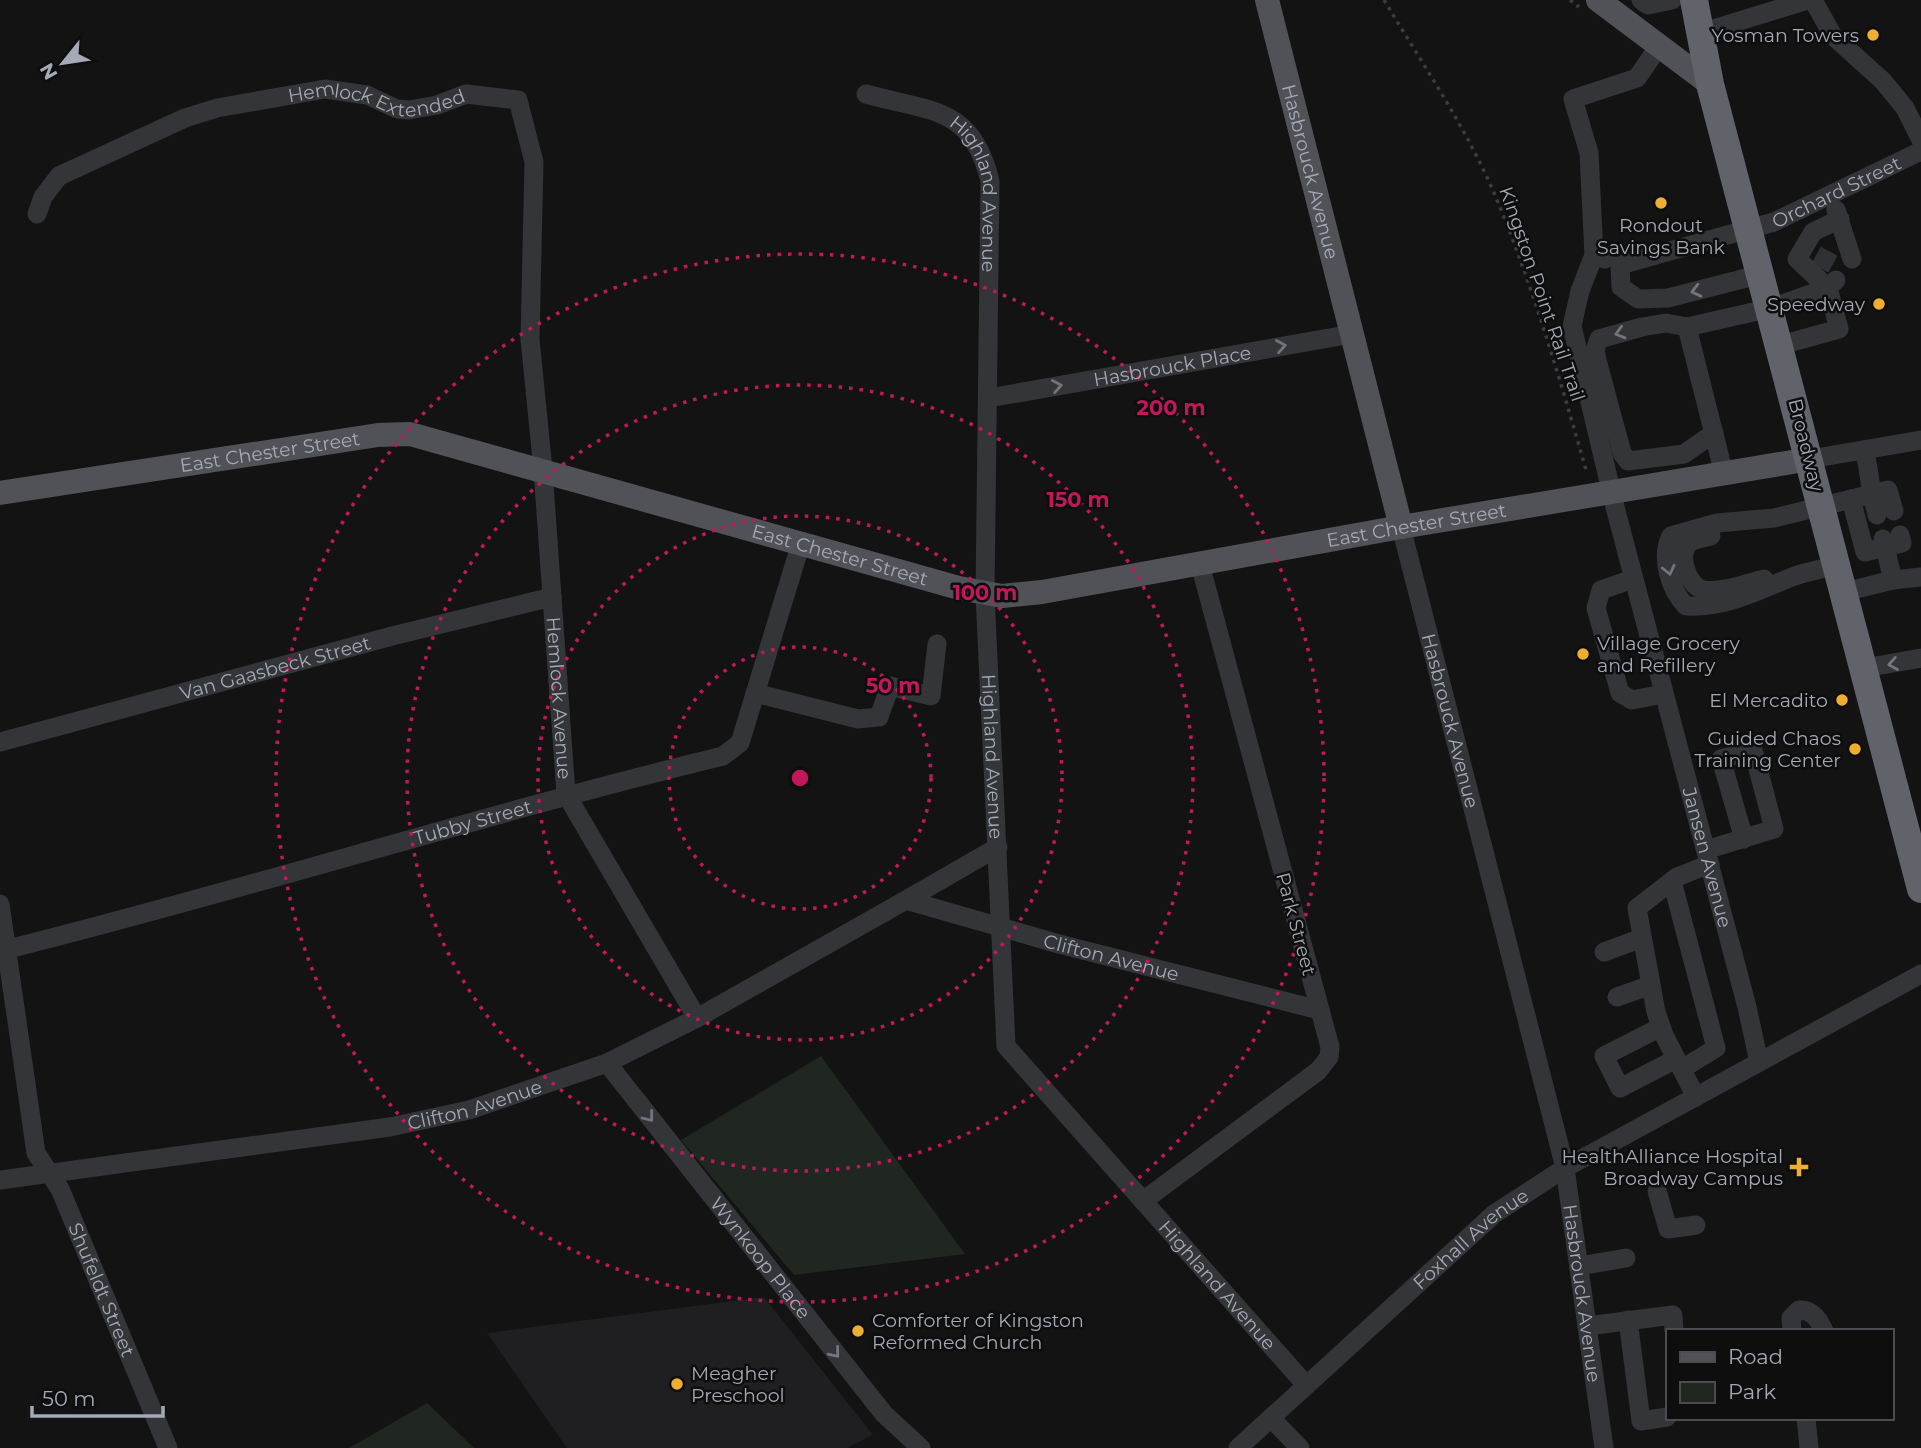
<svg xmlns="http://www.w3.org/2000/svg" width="1921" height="1448" viewBox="0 0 1921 1448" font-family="Montserrat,sans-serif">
  <rect width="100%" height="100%" fill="#131314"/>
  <path fill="#1f1f21" d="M764,1297l109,138 -26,13h-280l-80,-115z"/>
  <g fill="#1f2720">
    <path d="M821,1056l144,198 -171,21 -113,-135z"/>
    <path d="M427,1403l47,45h-125z"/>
  </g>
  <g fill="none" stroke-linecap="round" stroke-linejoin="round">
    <path stroke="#303134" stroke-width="19" stroke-dasharray="19 10" stroke-linecap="butt" d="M1820,268l12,-22"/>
    <g stroke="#3a3c40" stroke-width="3.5" stroke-dasharray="3.5 5" stroke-linecap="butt">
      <path d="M1384,0c39,65 84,130 113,200 36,87 63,179 89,270"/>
      <path d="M1570,0l9,7"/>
    </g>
    <g stroke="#343539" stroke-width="19">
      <path d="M1641,0l7,5 24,-5"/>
      <path d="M1813,0l20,36 50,45 22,27 16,32"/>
      <path d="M1700,33l108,-33"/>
      <path id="s1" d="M866,94c65,18 106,12 124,87l-5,413 21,452 300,339"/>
      <path d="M1836,210l16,49"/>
      <path id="s2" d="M37,214l6,-17 16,-21 126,-58 32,-10 108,-19 42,6 30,14 12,1 28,-5 29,-11 52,6 16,62 -4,177 13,131 23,324 131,224"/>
      <path id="s3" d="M1594,255l-14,36 -8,35 43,181 132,500 12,55"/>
      <path d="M1605,259l-11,-4 -5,-102 -16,-54 64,-21 22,-32"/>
      <path id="s4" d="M1762,274l-94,24 -30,1 -17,-12 -1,-22 154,-43 147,-71"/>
      <path d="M1828,288l-31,-29 16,-27 27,-13"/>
      <path d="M1687,327l37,147"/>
      <path d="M1781,345l58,-16 -11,-41 8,-8"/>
      <path id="s5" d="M989,398l363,-64"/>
      <path d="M1714,433l-30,21 -56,7 -6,-8 -25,-93 -2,-10 4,-11 43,-12 24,-4 21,4 84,-19 57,-20"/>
      <path d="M1865,450l7,44 16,-4 6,21"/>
      <path d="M1810,459l111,-19"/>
      <path d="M1851,499l14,53 37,-9 -2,-8"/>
      <path id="s6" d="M1401,527l164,641 39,280"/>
      <path d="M1711,536c-7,2 -21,3 -25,11 -7,13 3,40 18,43 18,3 43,-7 60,-11"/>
      <path d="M1837,565c-13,4 -29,6 -42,11 -37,14 -68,32 -109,30 -16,-16 -26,-49 -15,-70l46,-13 57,-5 98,-24 5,21"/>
      <path d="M1633,579l-32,11 -5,18 24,85 12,7 31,-6"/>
      <path d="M1893,580l28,-3"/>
      <path d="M1844,592l49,-12 -10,-41"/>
      <path d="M1864,668l57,-10"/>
      <path d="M755,693l103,26 21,-2 11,-31 41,10 6,-52"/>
      <path id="s7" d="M0,742l392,-106 160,-39"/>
      <path d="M1706,850l68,-21 -21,-79 -32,9 23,80"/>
      <path d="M1672,881l44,167 -34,21"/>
      <path d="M906,900l92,-53"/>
      <path id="s8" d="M0,904l36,249 24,36 108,259"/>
      <path id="s9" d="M0,951c242,-60 480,-136 723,-195l17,-13 61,-200"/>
      <path d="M1604,952l38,-14"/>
      <path d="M1617,997l34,-12"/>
      <path d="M1661,1027l-57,29 16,32 56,-29"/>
      <path id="s10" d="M607,1063l277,351 37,34"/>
      <path d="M1696,1097l-32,-62 -8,-23 -19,-104 40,-31 33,-13"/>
      <path id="s11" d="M0,1180l390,-53 79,-17 138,-47 90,-45 209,-118 153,44 260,66"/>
      <path d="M1657,1191l11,38 28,-4"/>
      <path d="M1143,1201l175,-130 11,-14 1,-10 -130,-483"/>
      <path d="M1579,1266l47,-8"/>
      <path d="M1628,1320l13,101 26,-4"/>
      <path d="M1587,1326l86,-11 1,16"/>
      <path d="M1792,1331l-1,-13 8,-8c13,-1 20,9 25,21"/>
      <path d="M1271,1418l29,30"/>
      <path d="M1806,1418l3,30"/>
      <path id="s12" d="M1238,1448l256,-234 71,-46 356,-194"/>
    </g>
    <g stroke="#505258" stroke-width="24">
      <path id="s13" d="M1267,0l134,527"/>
      <path d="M1598,0l112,84"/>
      <path id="s14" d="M0,493l378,-58 32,-1 549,154 43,8 40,-4 359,-65 409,-68"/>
    </g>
    <path stroke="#60636a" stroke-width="28" d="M1694,0l16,84 211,805"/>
  </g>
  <defs><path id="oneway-chevron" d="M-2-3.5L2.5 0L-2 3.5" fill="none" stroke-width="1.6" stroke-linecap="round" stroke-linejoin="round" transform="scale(1.75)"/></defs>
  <g stroke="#72757d">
    <use href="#oneway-chevron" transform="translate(1696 291) rotate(166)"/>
    <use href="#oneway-chevron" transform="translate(1620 333) rotate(164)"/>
    <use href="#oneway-chevron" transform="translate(1281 346) rotate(-10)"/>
    <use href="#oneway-chevron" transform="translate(1057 386) rotate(-10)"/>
    <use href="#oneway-chevron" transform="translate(1669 570) rotate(77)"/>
    <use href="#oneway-chevron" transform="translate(1893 664) rotate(170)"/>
    <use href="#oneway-chevron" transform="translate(649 1117) rotate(52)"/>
    <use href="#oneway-chevron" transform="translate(835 1353) rotate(51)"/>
  </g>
  <g fill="none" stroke="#c2185b" stroke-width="3.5" stroke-dasharray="3.5 7">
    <circle cx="800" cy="778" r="131"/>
    <circle cx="800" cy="778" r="262"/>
    <circle cx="800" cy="778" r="393"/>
    <circle cx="800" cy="778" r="524"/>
  </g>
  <g fill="#eeae31" stroke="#0e0e0f" stroke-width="2.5">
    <circle cx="1873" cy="35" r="7"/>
    <circle cx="1661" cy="203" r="7"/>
    <circle cx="1879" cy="304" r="7"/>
    <circle cx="1583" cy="654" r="7"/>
    <circle cx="1842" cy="700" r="7"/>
    <circle cx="1855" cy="749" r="7"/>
    <path d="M1795.5 1156.5h7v7h7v7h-7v7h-7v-7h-7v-7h7z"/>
    <circle cx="858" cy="1331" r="7"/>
    <circle cx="677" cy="1384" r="7"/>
  </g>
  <g text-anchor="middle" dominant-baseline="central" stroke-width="5" stroke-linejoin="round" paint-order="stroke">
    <g font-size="19" fill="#a4a9b5" stroke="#0e0e0f" text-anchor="end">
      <text x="1859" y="35">Yosman Towers</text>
      <text x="1661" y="225" text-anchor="middle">Rondout<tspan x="1661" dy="22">Savings Bank</tspan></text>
      <text x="1865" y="304">Speedway</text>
      <text x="1597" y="643" text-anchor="start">Village Grocery<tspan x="1597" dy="22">and Refillery</tspan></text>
      <text x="1828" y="700">El Mercadito</text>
      <text x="1841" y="738">Guided Chaos<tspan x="1841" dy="22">Training Center</tspan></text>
      <text x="1783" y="1156">HealthAlliance Hospital<tspan x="1783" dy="22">Broadway Campus</tspan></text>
      <text x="872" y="1320" text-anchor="start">Comforter of Kingston<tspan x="872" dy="22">Reformed Church</tspan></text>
      <text x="691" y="1373" text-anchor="start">Meagher<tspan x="691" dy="22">Preschool</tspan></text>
    </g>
    <g font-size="19" fill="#a4a9b5" stroke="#0e0e0f">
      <text stroke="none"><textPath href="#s2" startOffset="380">Hemlock Extended</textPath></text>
      <text stroke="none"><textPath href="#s13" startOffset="177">Hasbrouck Avenue</textPath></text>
      <text stroke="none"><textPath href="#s4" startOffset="399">Orchard Street</textPath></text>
      <text stroke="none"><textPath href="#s1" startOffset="173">Highland Avenue</textPath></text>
      <text transform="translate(1542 294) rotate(71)">Kingston Point Rail Trail</text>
      <text stroke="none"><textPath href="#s5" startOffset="186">Hasbrouck Place</textPath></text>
      <text transform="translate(1806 445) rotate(76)">Broadway</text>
      <text stroke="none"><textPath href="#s14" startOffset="273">East Chester Street</textPath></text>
      <text stroke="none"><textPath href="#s14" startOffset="1449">East Chester Street</textPath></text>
      <text stroke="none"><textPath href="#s14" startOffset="861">East Chester Street</textPath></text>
      <text stroke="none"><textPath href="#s7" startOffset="285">Van Gaasbeck Street</textPath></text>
      <text stroke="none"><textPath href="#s2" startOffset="1127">Hemlock Avenue</textPath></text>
      <text stroke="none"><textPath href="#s6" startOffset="200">Hasbrouck Avenue</textPath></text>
      <text stroke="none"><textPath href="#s1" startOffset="740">Highland Avenue</textPath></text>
      <text stroke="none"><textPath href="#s9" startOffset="490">Tubby Street</textPath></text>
      <text stroke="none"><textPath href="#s3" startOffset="623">Jansen Avenue</textPath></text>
      <text transform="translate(1296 924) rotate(75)">Park Street</text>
      <text stroke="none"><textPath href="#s11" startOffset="1174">Clifton Avenue</textPath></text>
      <text stroke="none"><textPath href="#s11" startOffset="481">Clifton Avenue</textPath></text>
      <text stroke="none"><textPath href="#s12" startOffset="313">Foxhall Avenue</textPath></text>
      <text stroke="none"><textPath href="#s10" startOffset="248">Wynkoop Place</textPath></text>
      <text stroke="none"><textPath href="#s1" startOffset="1349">Highland Avenue</textPath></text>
      <text stroke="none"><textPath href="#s8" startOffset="404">Shufeldt Street</textPath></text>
      <text stroke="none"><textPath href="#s6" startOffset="788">Hasbrouck Avenue</textPath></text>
    </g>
  </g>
  <circle cx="800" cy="778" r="10" fill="#c2185b" stroke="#0e0e0f" stroke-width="3.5"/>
  <g font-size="21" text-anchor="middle" font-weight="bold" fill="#c2185b" stroke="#0e0e0f" stroke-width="5" stroke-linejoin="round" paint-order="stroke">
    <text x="1171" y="415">200 m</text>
    <text x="1078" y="507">150 m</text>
    <text x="985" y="600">100 m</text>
    <text x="893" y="693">50 m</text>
  </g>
  <rect x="1666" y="1329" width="228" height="91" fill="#0e0e0f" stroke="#4a4c51" stroke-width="2"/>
  <rect x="1680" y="1352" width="35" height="10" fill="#505258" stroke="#4a4c51" stroke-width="2"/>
  <text x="1728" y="1364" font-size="21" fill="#a4a9b5">Road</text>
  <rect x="1680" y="1382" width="35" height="21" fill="#1f2720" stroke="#4a4c51" stroke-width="2"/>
  <text x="1728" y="1399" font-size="21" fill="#a4a9b5">Park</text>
  <g transform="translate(63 63) rotate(240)" stroke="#0e0e0f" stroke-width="5" paint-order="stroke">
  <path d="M0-5L12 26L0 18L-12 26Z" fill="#a4a9b5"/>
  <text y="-10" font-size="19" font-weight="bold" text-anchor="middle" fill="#a4a9b5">N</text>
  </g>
  <path d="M32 1406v10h131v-10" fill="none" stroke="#a4a9b5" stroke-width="3.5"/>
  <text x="42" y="1406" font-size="21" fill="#a4a9b5" stroke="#0e0e0f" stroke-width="5" paint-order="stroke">50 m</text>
</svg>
